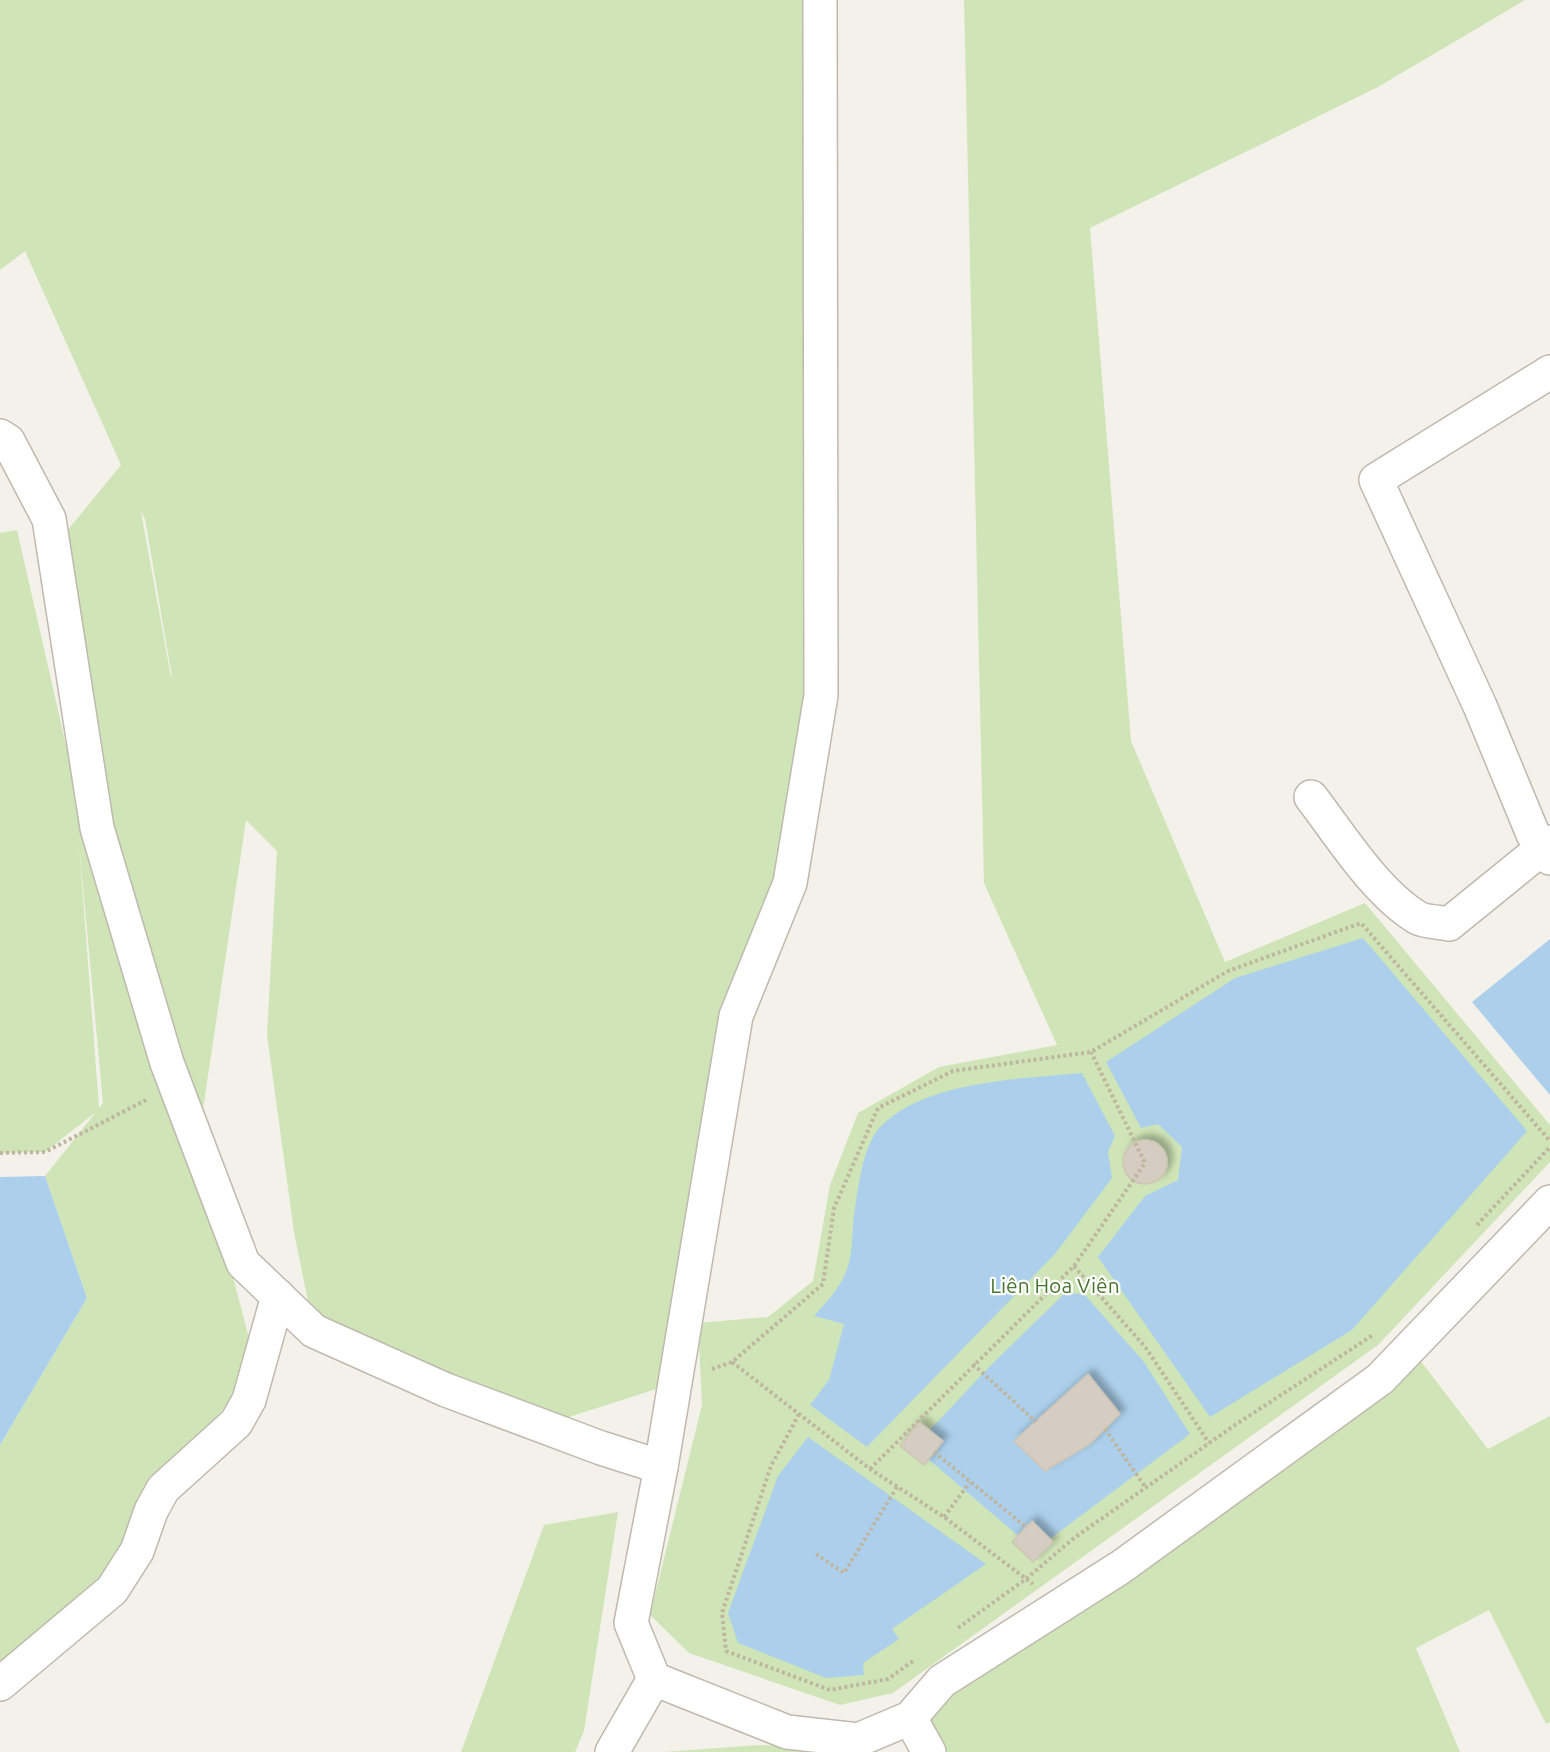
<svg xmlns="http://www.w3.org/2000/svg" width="1550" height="1752" viewBox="0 0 1550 1752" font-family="Ubuntu,sans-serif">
  <defs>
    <filter id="shadow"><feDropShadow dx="5.5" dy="-5.5" stdDeviation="3" flood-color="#0004"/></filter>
  </defs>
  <rect width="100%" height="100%" fill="#f4f1eb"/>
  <g fill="#cfe5b7" fill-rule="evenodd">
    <path d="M0,0h818l3,695 -31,188 -54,133 -61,367 -134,43 -227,-95 -20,-99 -27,-197 10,-184 -31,-31 -48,323 58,222 -93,124 -45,92 -118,95v-231l87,-147 -42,-122 51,-64 -51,40 -45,1v-620l17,-3 56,246 -20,-228 68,-83 -96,-214 -25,19zM141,512l4,7 27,158h-1zM79,844l24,259 -4,5v-1z"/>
    <path d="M964,0h561l-147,87 -288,141 41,513 94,221 140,-59 185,222v37l-172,183 -485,348 -53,12 -151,-52 -39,-38 52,-210 -4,-82 70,-6 45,-36 17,-96 28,-72 81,-46 118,-22 -73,-162z"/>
    <path d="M1410,1347l78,102 62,-33v306l-4,2 -57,-114 -73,38 44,104h-531l-19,-34z"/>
    <path d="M618,1512l-34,219 -9,21h-114l83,-227z"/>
    <path d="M760,1745l87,4 13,3h-196z"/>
  </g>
  <g fill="#acd0eb">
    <path d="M1363,938l164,193 -175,199 -142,87 -112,-160 47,-61 33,-16 4,-33 -24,-23 -17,4 -35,-66 129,-84z"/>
    <path d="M1550,939v156l-78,-93z"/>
    <path d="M1082,1073l33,63 -7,16 4,26 -57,76 -188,193 -57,-42 19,-25 15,-56 -30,-8c15,-17 32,-34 36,-58 3,-16 2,-33 5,-50 4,-25 8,-63 26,-82 46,-46 140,-47 201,-53z"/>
    <path d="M45,1176l42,122 -87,147v-268z"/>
    <path d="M1065,1293l19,1 60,68 46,72 -155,116 -121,-103 72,-77z"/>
    <path d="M808,1437l178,127 -94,65 7,10 -36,24 1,12 -38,3 -88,-35 -10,-30 50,-137z"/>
  </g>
  <g fill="#d5cdc1" stroke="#cfc5b4" stroke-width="1.5" filter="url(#shadow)">
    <circle cx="1145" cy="1162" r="22"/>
    <path d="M1088,1374l32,40 -30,30 -45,27 -31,-30z"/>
    <path d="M919,1422l24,19 -19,24 -24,-19z"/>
    <path d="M1032,1521l21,21 -20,20 -21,-20z"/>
  </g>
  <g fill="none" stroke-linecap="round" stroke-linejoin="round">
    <g stroke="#bfb9ae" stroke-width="36">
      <g id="minor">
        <path d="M820,0l1,695 -31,188 -54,133 -75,451 -30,156 23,56 133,53 71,8 52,-22 32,-37 179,-114 259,-188 170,-177"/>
        <path d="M1550,372l-174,108 104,226 53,128 17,24"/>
        <path d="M0,436l8,5 41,78 48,309 70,235 76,200 71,68 132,59 155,58 60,19"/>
        <path d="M1311,797c30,39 65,96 107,121 8,4 21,4 31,6l101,-82"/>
        <path d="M0,1684l112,-94 25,-39 14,-40 12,-22 73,-66 13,-23 29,-104"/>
        <path d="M910,1718l19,34"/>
        <path d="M612,1752l42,-73"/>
      </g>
    </g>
    <g stroke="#c0b5a0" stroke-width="4" stroke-dasharray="3 3" stroke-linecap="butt">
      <path d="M0,1153l45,-1 101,-52"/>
      <path d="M1477,1225l73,-78"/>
      <path d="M1074,1266l72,82 63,95"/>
      <path d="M732,1362l138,107 74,48 89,67"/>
      <path d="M973,1364l63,58"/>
      <path d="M712,1369l20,-7 91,-78 11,-76 44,-100 75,-37 138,-19 137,-81 133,-48 189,218"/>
      <path d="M799,1414l-28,52 -49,147 4,38 104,39 58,-11 25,-18"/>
      <path d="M1105,1429l41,59"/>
      <path d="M934,1452l92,75"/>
      <path d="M870,1469l204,-203 71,-103 -54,-111"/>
      <path d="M944,1517l26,-35"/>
      <path d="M816,1554l28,19 53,-86"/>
      <path d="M958,1628l68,-49 48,-41 161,-113 138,-90"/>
    </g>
    <use href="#minor" stroke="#fff" stroke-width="33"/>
  </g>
  <g text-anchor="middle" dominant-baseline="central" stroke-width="4.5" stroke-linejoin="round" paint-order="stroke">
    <g font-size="21" fill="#497630" stroke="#fff">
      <text x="1055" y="1285">Liên Hoa Viên</text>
    </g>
  </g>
</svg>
